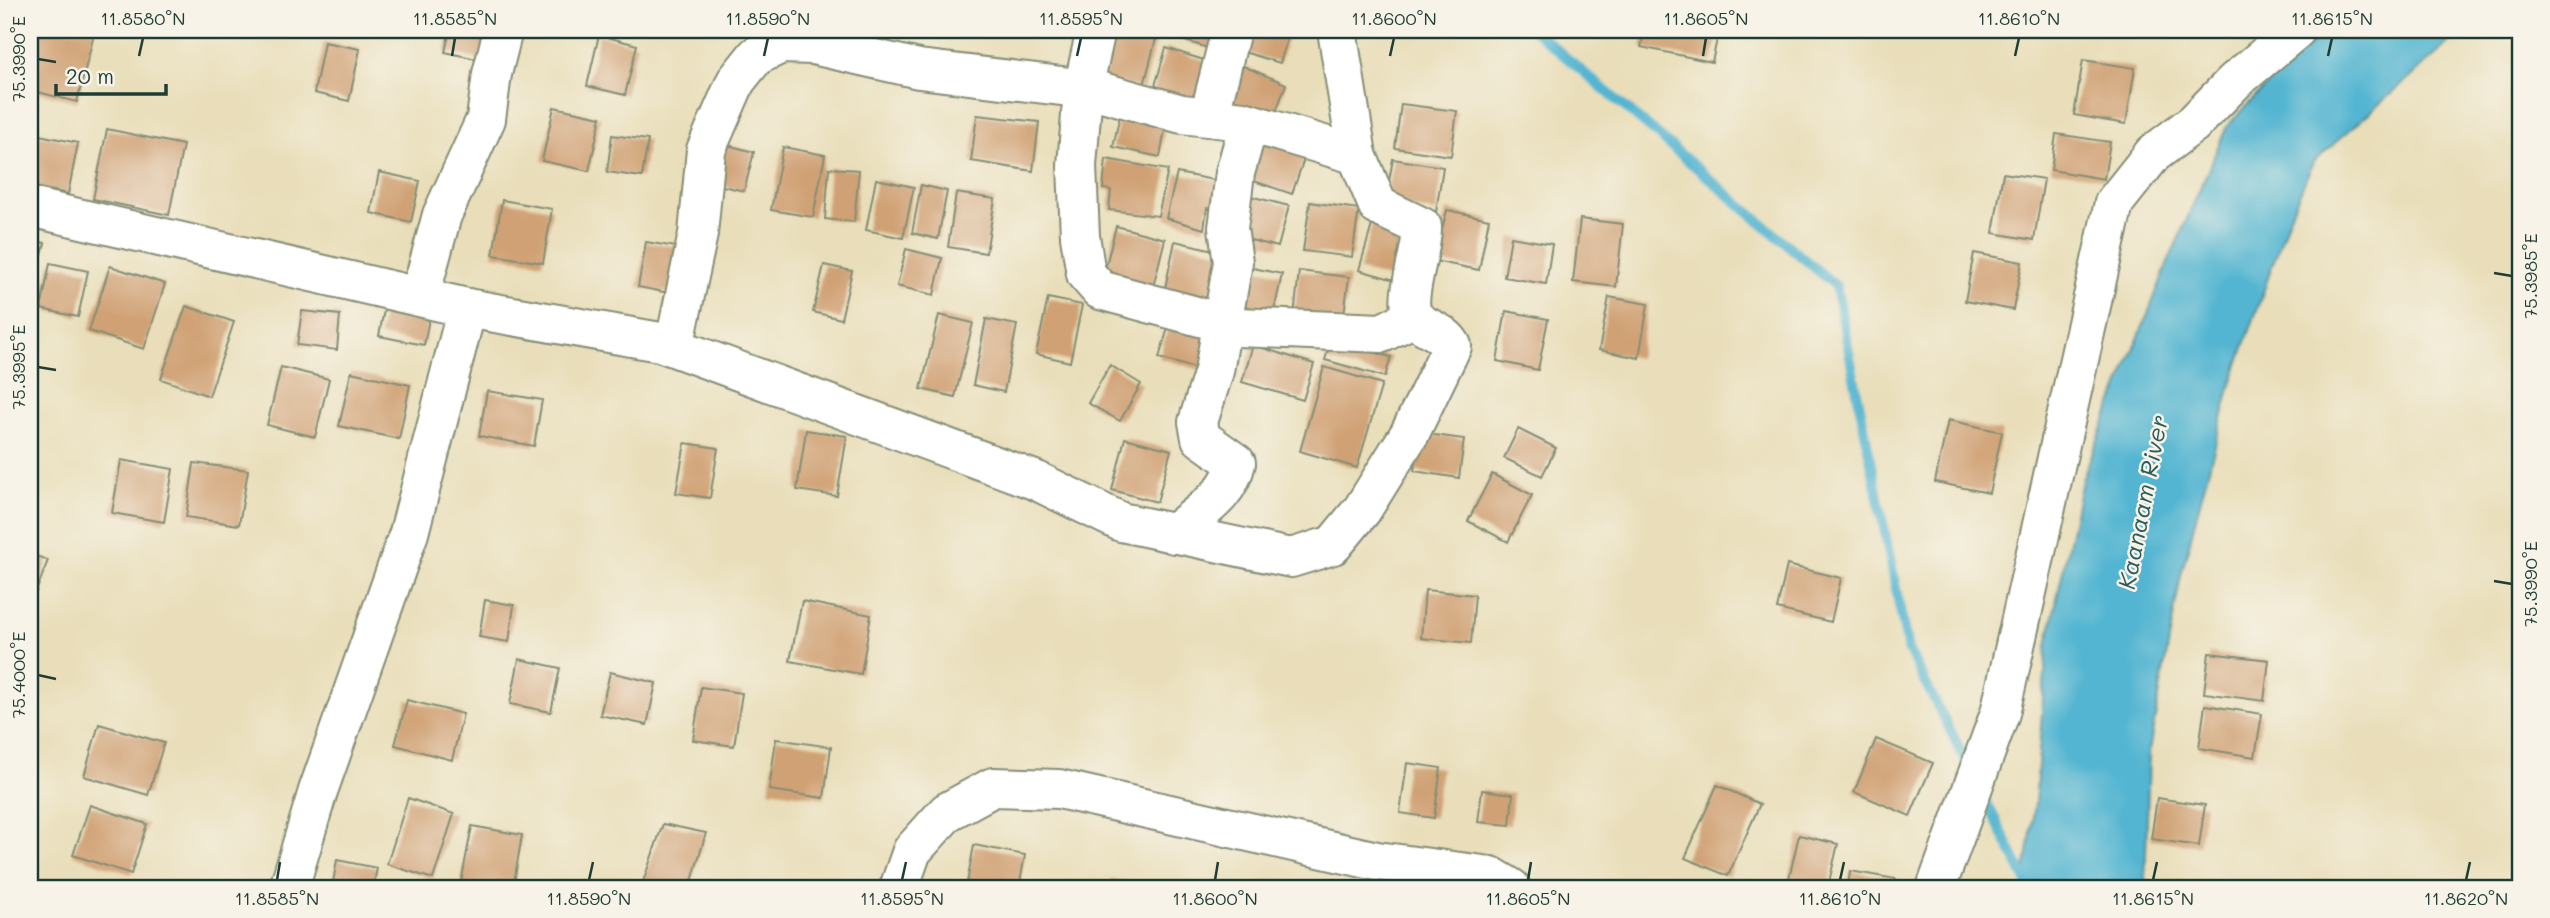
<svg xmlns="http://www.w3.org/2000/svg" width="2550" height="918" viewBox="0 0 2550 918" font-family="Mali,sans-serif">
  <rect width="100%" height="100%" fill="#f7f3e8"/>
  <filter id="ink" filterUnits="userSpaceOnUse"><feTurbulence type="fractalNoise" baseFrequency=".0143" numOctaves="2"/><feDisplacementMap in="SourceGraphic" scale="14" xChannelSelector="R" yChannelSelector="G"/><feConvolveMatrix kernelMatrix="1 2 1 2 8 2 1 2 1" color-interpolation-filters="sRGB"/></filter>
  <filter id="wash" filterUnits="userSpaceOnUse"><feTurbulence type="fractalNoise" baseFrequency=".00686" numOctaves="4" result="noise"/><feDisplacementMap in="SourceGraphic" scale="28" xChannelSelector="R" yChannelSelector="G"/><feGaussianBlur stdDeviation="1.57" result="paint"/><feColorMatrix in="noise" values="0 0 0 0 0 0 0 0 0 0 0 0 0 0 0 0 0 1.4 0 .05"/><feComposite in="paint" operator="in"/></filter>
  <g filter="url(#wash)">
    <rect width="100%" height="100%" fill="#e9deb9"/>
    <path fill="#52b5d1" stroke="#387982" stroke-width="2" d="M2325,30h139l-151,132 -25,58 -58,168 -49,187 -32,176 -4,137h-122l12,-84 12,-158 35,-166 86,-217 59,-137 79,-82z"/>
    <g fill="none" stroke-linecap="round" stroke-linejoin="round">
      <g stroke="#52b5d1" stroke-width="10">
        <path d="M1534,30l302,256 72,363 61,118"/>
        <path d="M1981,791l49,97"/>
      </g>
    </g>
    <g id="blocks">
      <g fill="#d0a175">
        <path d="M39,30h56l-18,72 -47,-12v-21z"/>
        <path d="M450,30h43l-7,31 -41,-9z"/>
        <path d="M1116,30l41,5 -14,54 -39,-10z"/>
        <path d="M1172,30h49l-7,20 -44,-14z"/>
        <path d="M1240,30h50l-10,33 -46,-14z"/>
        <path d="M1645,30h74l-7,32 -71,-15z"/>
        <path d="M599,35l38,10 -12,50 -38,-9z"/>
        <path d="M324,42l36,7 -11,52 -35,-8z"/>
        <path d="M1166,48l47,15 -15,48 -46,-15z"/>
        <path d="M2083,60l52,8 -9,56 -52,-9z"/>
        <path d="M1243,66l43,18 -14,39 -43,-19z"/>
        <path d="M1401,104l56,7 -6,45 -56,-8z"/>
        <path d="M554,107l47,10 -12,54 -47,-10z"/>
        <path d="M1121,110l46,9 -7,38 -47,-10z"/>
        <path d="M977,115l62,7 -6,49 -62,-10z"/>
        <path d="M107,129l76,16 -14,70 -76,-16z"/>
        <path d="M1255,130l53,17 -16,47 -50,-17z"/>
        <path d="M30,133l48,10 -10,51 -38,-8z"/>
        <path d="M2056,134l54,8 -6,37 -53,-9z"/>
        <path d="M612,135l36,5 -6,37 -35,-5z"/>
        <path d="M716,142l38,10 -10,39 -38,-9z"/>
        <path d="M783,147l42,8 -12,62 -42,-7z"/>
        <path d="M1106,159l62,11 -10,46 -49,-6 2,-20 -8,-1z"/>
        <path d="M1393,159l50,8 -7,45 -51,-9z"/>
        <path d="M829,168l30,2 -5,52 -29,-3z"/>
        <path d="M379,172l41,9 -9,41 -40,-9z"/>
        <path d="M1177,173l53,10 -7,30 -16,-5 -3,21 -38,-11z"/>
        <path d="M2003,173l41,6 -10,61 -41,-7z"/>
        <path d="M876,179l38,8 -11,51 -37,-8z"/>
        <path d="M921,185l26,6 -9,48 -26,-6z"/>
        <path d="M956,193l39,6 -9,54 -38,-6z"/>
        <path d="M1246,195l43,11 -11,41 -43,-11z"/>
        <path d="M502,200l50,9 -9,54 -50,-8z"/>
        <path d="M1310,202l49,7 -7,48 -49,-6z"/>
        <path d="M1447,210l42,9 -10,51 -45,-9z"/>
        <path d="M1374,218l43,12 -15,52 -43,-12z"/>
        <path d="M1580,219l43,5 -7,63 -43,-5z"/>
        <path d="M1116,226l49,13 -14,56 -49,-14z"/>
        <path d="M1511,237l41,7 -6,40 -42,-7z"/>
        <path d="M30,239l15,4 -14,52h-1z"/>
        <path d="M1175,241l51,12 -11,47 -50,-12z"/>
        <path d="M646,242l42,7 -9,46 -41,-8z"/>
        <path d="M906,249l36,9 -8,37 -37,-9z"/>
        <path d="M1974,253l48,9 -9,48 -48,-9z"/>
        <path d="M50,263l38,8 -10,46 -37,-8z"/>
        <path d="M824,265l28,6 -11,48 -28,-7z"/>
        <path d="M110,266l55,18 -21,65 -55,-18z"/>
        <path d="M1243,266l39,8 -8,38 -39,-7z"/>
        <path d="M1299,271l50,6 -6,45 -49,-6z"/>
        <path d="M387,294l45,9 -8,42 -45,-9z"/>
        <path d="M1609,297l39,7 -9,54 -40,-8z"/>
        <path d="M1048,298l34,7 -12,57 -34,-8z"/>
        <path d="M186,306l48,16 -25,74 -48,-17z"/>
        <path d="M302,311l38,4 -3,35 -40,-5z"/>
        <path d="M1506,311l42,8 -10,51 -41,-9z"/>
        <path d="M939,315l34,8 -18,74 -34,-8z"/>
        <path d="M986,319l31,6 -13,67 -31,-7z"/>
        <path d="M1170,321l41,12 -10,37 -42,-12z"/>
        <path d="M1331,340l60,17 -6,20 -60,-17z"/>
        <path d="M1253,345l61,19 -11,36 -61,-18z"/>
        <path d="M1110,365l31,19 -21,37 -32,-18z"/>
        <path d="M281,367l48,12 -14,58 -48,-12z"/>
        <path d="M1324,367l58,17 -25,84 -57,-17z"/>
        <path d="M351,372l59,13 -11,54 -60,-13z"/>
        <path d="M487,391l55,9 -8,46 -55,-10z"/>
        <path d="M1948,420l54,12 -13,61 -54,-11z"/>
        <path d="M1518,429l38,19 -14,28 -38,-18z"/>
        <path d="M806,430l41,6 -10,60 -40,-6z"/>
        <path d="M1420,433l44,6 -5,39 -45,-7z"/>
        <path d="M1125,438l46,12 -14,52 -45,-12z"/>
        <path d="M685,443l33,5 -8,50 -34,-5z"/>
        <path d="M121,460l52,9 -9,53 -52,-9z"/>
        <path d="M194,463l54,7 -9,55 -53,-8z"/>
        <path d="M1492,474l40,21 -24,47 -40,-21z"/>
        <path d="M30,554l18,6 -18,48z"/>
        <path d="M1787,565l54,13 -10,44 -54,-13z"/>
        <path d="M1425,590l50,5 -4,48 -50,-5z"/>
        <path d="M485,600l29,5 -5,37 -30,-5z"/>
        <path d="M802,601l69,14 -10,59 -71,-13z"/>
        <path d="M2209,653l60,7 -5,41 -60,-8z"/>
        <path d="M519,659l41,9 -9,44 -41,-8z"/>
        <path d="M610,672l46,11 -9,42 -47,-10z"/>
        <path d="M701,687l41,6 -8,53 -41,-6z"/>
        <path d="M407,700l56,14 -11,46 -57,-15z"/>
        <path d="M2205,705l57,9 -7,43 -56,-9z"/>
        <path d="M99,724l65,19 -16,52 -64,-19z"/>
        <path d="M776,739l55,8 -7,51 -55,-8z"/>
        <path d="M1876,739l57,24 -23,53 -56,-24z"/>
        <path d="M1407,763l34,5 -7,50 -34,-5z"/>
        <path d="M1717,785l43,19 -32,72 -43,-18z"/>
        <path d="M1482,790l31,4 -3,31 -32,-3z"/>
        <path d="M408,798l46,16 -21,65 -46,-15z"/>
        <path d="M2157,798l48,7 -6,41 -48,-7z"/>
        <path d="M90,805l57,19 -16,50 -58,-19z"/>
        <path d="M663,824l43,9 -16,55h-20l-27,-6z"/>
        <path d="M472,826l50,9 -9,53h-53z"/>
        <path d="M1799,835l39,9 -10,42 -39,-8z"/>
        <path d="M974,845l51,10 -6,33h-53z"/>
        <path d="M337,860l40,8 -4,20h-41z"/>
        <path d="M1850,871l46,8 -2,9h-46z"/>
        <path d="M1111,879l36,6v3h-37z"/>
      </g>
    </g>
  </g>
  <g filter="url(#ink)">
    <use href="#blocks" fill-opacity="0" stroke="#848e76" stroke-width="2"/>
    <g fill="none" stroke-linecap="round" stroke-linejoin="round">
      <g stroke="#848e76" stroke-width="42">
        <g id="street">
          <path d="M1096,30l-13,59 -6,77 3,70 6,38 14,16 137,37 145,6 32,-16"/>
          <path d="M1337,30l20,125"/>
          <path d="M1209,117l22,-87"/>
          <path d="M30,207l437,101 193,34 377,139 84,41 170,36 42,-13 29,-35 48,-77 42,-87c-7,-15 -27,-16 -38,-29 -12,-15 9,-67 8,-90l-44,-21 -21,-51 -114,-34 -61,-7 -87,-24 -176,-21 -106,-24 -32,-1 -25,12 -20,25 -30,69 -8,84 -24,113"/>
          <path d="M420,296l22,-81 44,-96 6,-45 11,-44"/>
          <path d="M1174,534c25,-23 54,-36 62,-71l-35,-25 -3,-16 16,-51 19,-109 -5,-34 7,-55 14,-50"/>
          <path d="M289,888l29,-97 91,-258 58,-225"/>
          <path d="M899,888l13,-37 35,-39 46,-25 66,2 318,72 114,15 20,12"/>
          <path d="M1936,888l64,-175 114,-510 39,-49 41,-31 41,-42 61,-51"/>
        </g>
      </g>
      <use href="#street" stroke="#fff" stroke-width="38"/>
    </g>
  </g>
  <path fill="none" stroke="#1f3d34" stroke-width="2.5" d="M139,56l4,-18M452,56l3,-18M764,56l4,-18M1077,56l4,-18M1390,56l4,-18M1703,56l3,-18M2015,56l4,-18M2328,56l4,-18M38,59l18,3M2494,273l18,3M38,367l18,3M2494,581l18,3M38,675l18,4M277,880l3,-18M589,880l4,-18M902,880l4,-18M1215,880l3,-18M1528,880l3,-18M1840,880l4,-18M2153,880l4,-18M2466,880l4,-18"/>
  <g text-anchor="middle" dominant-baseline="central" stroke-width="5" stroke-linejoin="round" paint-order="stroke">
    <g font-size="24" font-style="italic" fill="#2c5b5b" stroke="#f7f3e8">
      <text transform="translate(2142 502) rotate(-79)">Kaanaam River</text>
    </g>
  </g>
  <rect width="2550" height="918" fill="none" stroke="#f7f3e8" stroke-width="77"/>
  <path d="M56 84v10h110v-10" fill="none" stroke="#1f3d34" stroke-width="3.5"/>
  <text x="66" y="84" font-size="21" fill="#1f3d34" stroke="#f7f3e8" stroke-width="5" paint-order="stroke">20 m</text>
  <rect x="38" y="38" width="2474" height="842" fill="none" stroke="#1f3d34" stroke-width="2.5"/>
  <g font-size="18" text-anchor="middle" fill="#1f3d34">
    <text x="143" y="25">11.8580°N</text>
    <text x="455" y="25">11.8585°N</text>
    <text x="768" y="25">11.8590°N</text>
    <text x="1081" y="25">11.8595°N</text>
    <text x="1394" y="25">11.8600°N</text>
    <text x="1706" y="25">11.8605°N</text>
    <text x="2019" y="25">11.8610°N</text>
    <text x="2332" y="25">11.8615°N</text>
    <text transform="translate(19 59) rotate(-90)" y="6">75.3990°E</text>
    <text transform="translate(2531 276) rotate(-90)" y="6">75.3985°E</text>
    <text transform="translate(19 367) rotate(-90)" y="6">75.3995°E</text>
    <text transform="translate(2531 584) rotate(-90)" y="6">75.3990°E</text>
    <text transform="translate(19 675) rotate(-90)" y="6">75.4000°E</text>
    <text x="277" y="905">11.8585°N</text>
    <text x="589" y="905">11.8590°N</text>
    <text x="902" y="905">11.8595°N</text>
    <text x="1215" y="905">11.8600°N</text>
    <text x="1528" y="905">11.8605°N</text>
    <text x="1840" y="905">11.8610°N</text>
    <text x="2153" y="905">11.8615°N</text>
    <text x="2466" y="905">11.8620°N</text>
  </g>
</svg>
